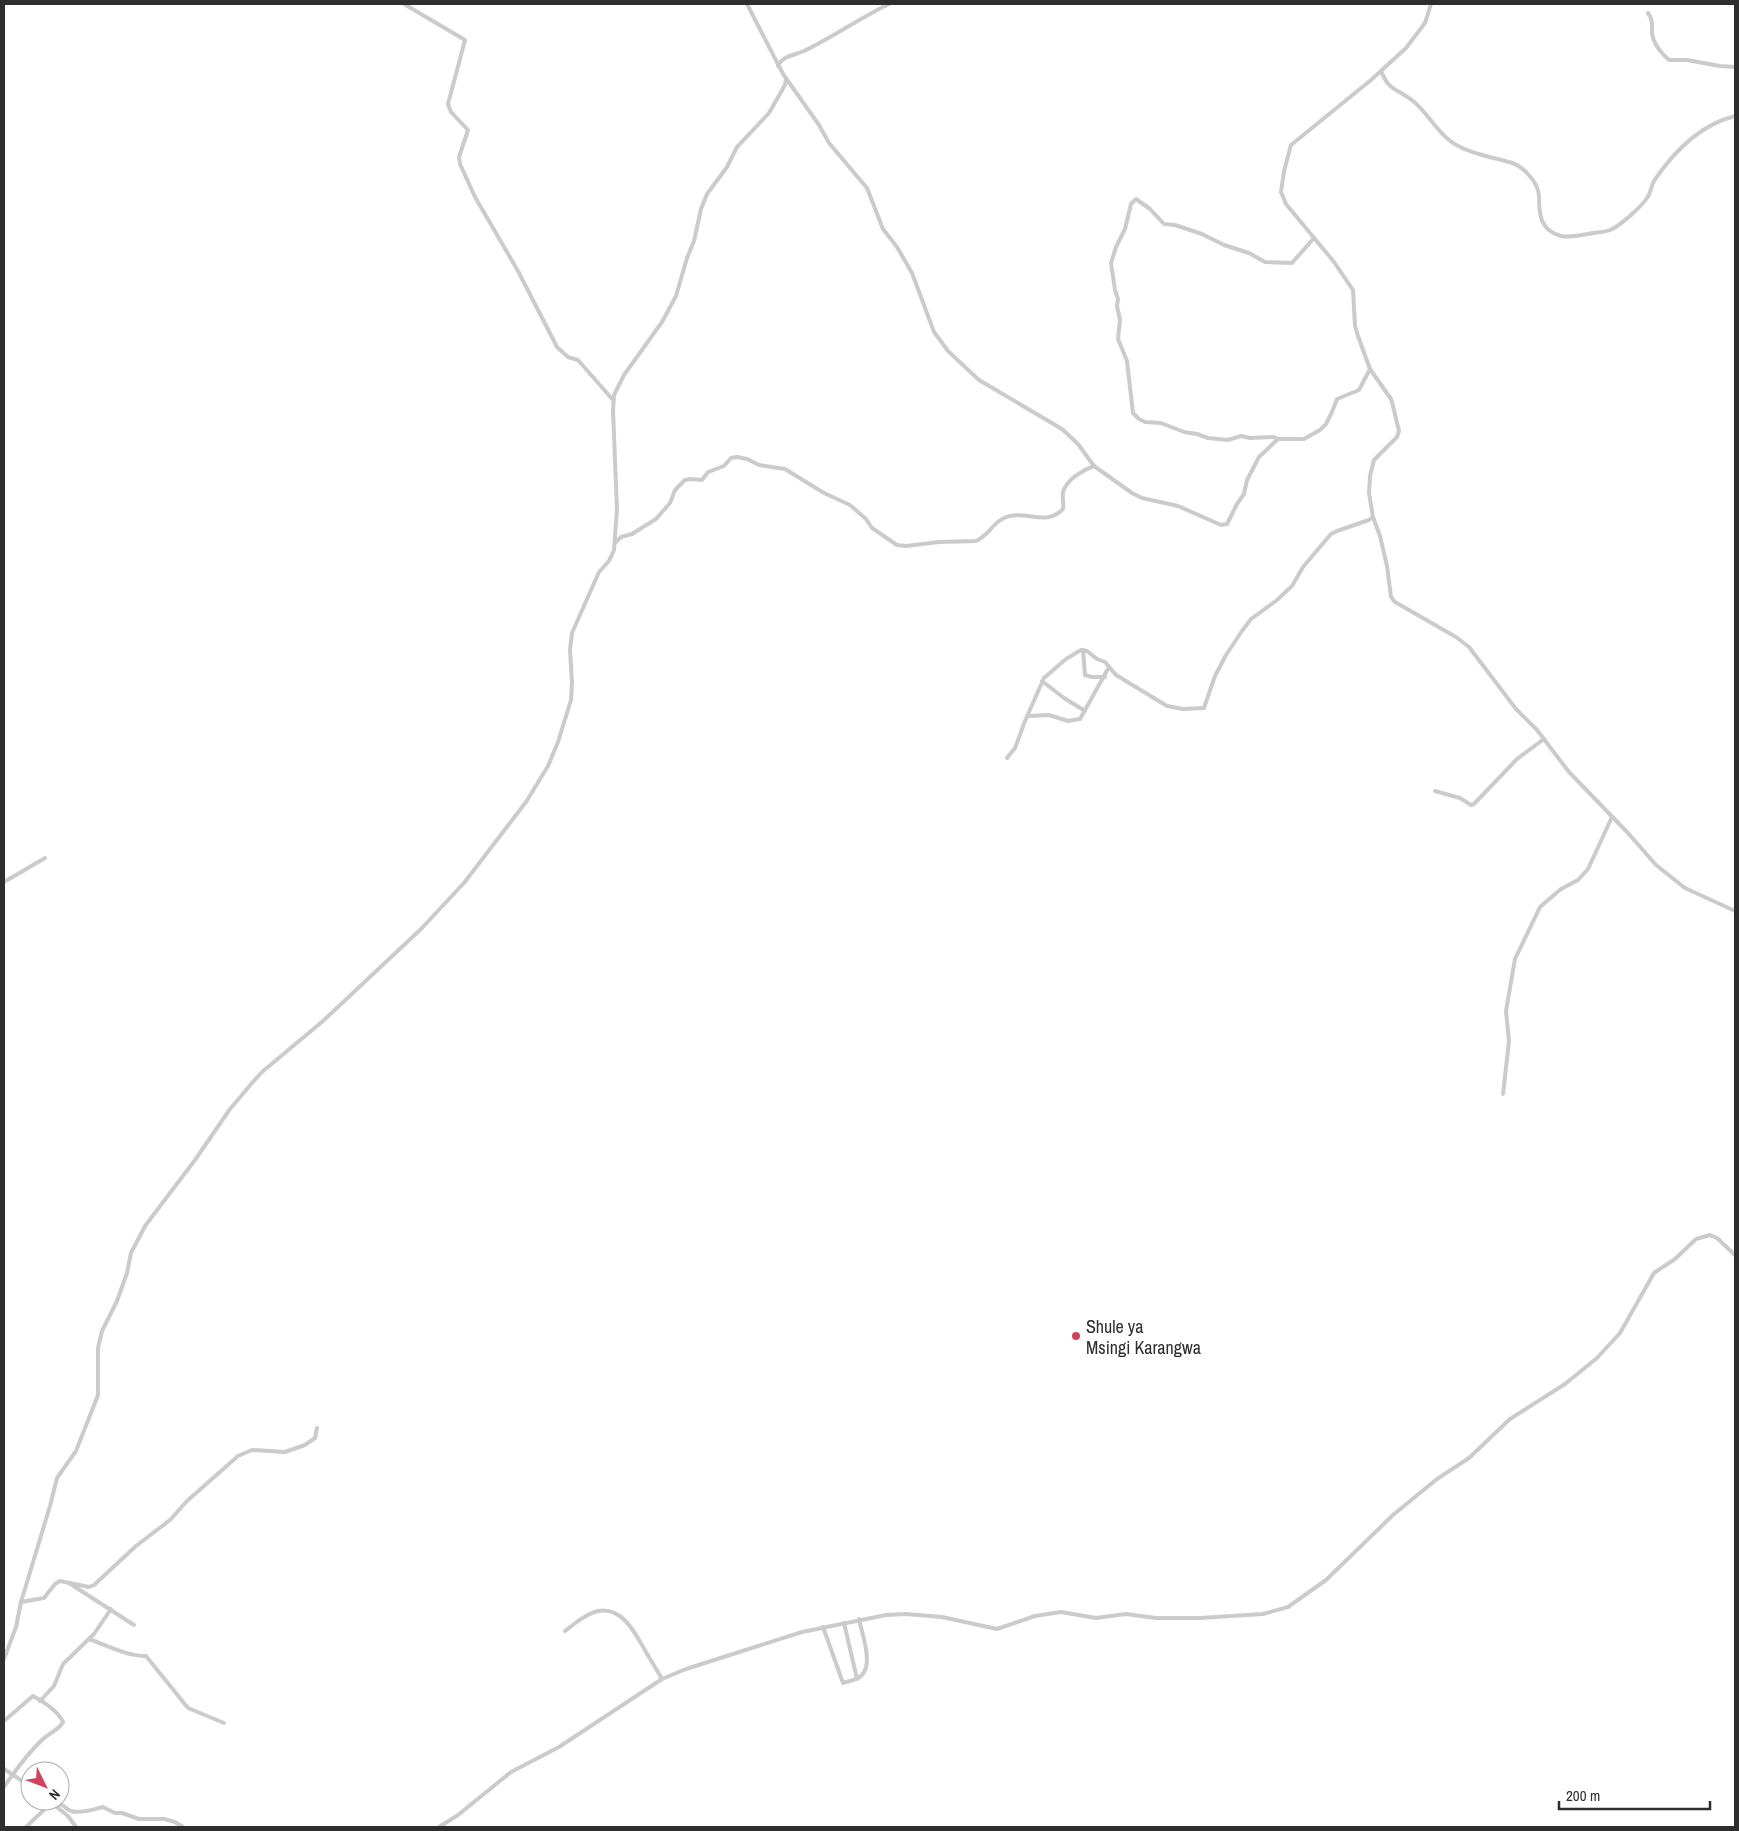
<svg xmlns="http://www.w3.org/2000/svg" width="1739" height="1831" viewBox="0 0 1739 1831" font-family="'Archivo Narrow',sans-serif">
  <rect width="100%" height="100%" fill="#fff"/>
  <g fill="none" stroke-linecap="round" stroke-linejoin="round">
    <g stroke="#cbcbcb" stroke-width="4">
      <path d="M404,4l61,36 -17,64 3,8 17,18 -9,27 1,7 15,33 43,74 39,76 11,10 10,3 35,40"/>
      <path d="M747,4l36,70 36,51 10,18 38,45 16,41 14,18 15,26 22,59 14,19 31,29 83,49 16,15 16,22 38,27 10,5 36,8 43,19 6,-1 10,-20 7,-10 3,-14 12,-23 19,-18h26l16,-9 6,-6 6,-12 5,-13 22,-9 11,-21"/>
      <path d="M1431,4l-6,19 -19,25 -35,32 -80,65 -7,26 -3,21 5,12 48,58 19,28 2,36 3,10 12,33 21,30 2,7 6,25 -2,6 -23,23 -4,16 -1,17 4,24 7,19 7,30 4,31 4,5 61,35 13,10 47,62 21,21 32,42 59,61 28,32 29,23 50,23"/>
      <path d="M1648,13c5,7 4,12 4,20 1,11 9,20 17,27h18l33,6 15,1"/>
      <path d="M778,66c4,-10 17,-11 26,-15 29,-14 56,-33 85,-47"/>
      <path d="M1381,71c8,21 18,18 32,30 14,11 22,28 36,39 14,12 42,17 60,22 13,3 30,20 30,35 0,18 1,33 22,39 9,2 18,-1 27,-2 7,-2 15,-1 22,-4 10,-4 31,-23 37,-32 4,-5 4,-12 7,-17 20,-30 46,-56 81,-65"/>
      <path d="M1278,439l-4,-2 -24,1 -9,-2 -13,4 -20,-2 -11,-4 -13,-2 -23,-9 -16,-1 -6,-3 -6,-6 -6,-52 -9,-22 2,-19 -3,-14 1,-7 -3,-9 -4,-27 5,-16 9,-18 6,-25 5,-5 14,10 14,15 11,1 27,9 22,11 25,8 16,9 27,1 22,-25"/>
      <path d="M615,543l6,-6 11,-3 24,-15 14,-16 5,-13 10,-10 5,-1 12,1 6,-8 16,-6 7,-8 6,-1 10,2 12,6 26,4 39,24 26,12 16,14 6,9 25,17 9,1 33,-4 37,-1c14,-6 18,-22 34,-25 21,-4 36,10 53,-7 1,-6 -1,-12 0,-17 4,-13 20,-22 31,-26"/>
      <path d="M1083,650l2,25 7,2h13"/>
      <path d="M1042,681l22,17 21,13"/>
      <path d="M1028,716l21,-1 19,6 12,-2 29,-52"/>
      <path d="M1007,758l8,-10 10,-27 19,-43 22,-19 15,-9 6,1 10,8 8,3 11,13 51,31 16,3 21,-1 11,-32 11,-21 16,-24 9,-12 26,-19 15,-14 11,-19 28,-33 6,-3 32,-11 4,-3"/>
      <path d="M1435,791l25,7 11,7 3,-1 43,-45 27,-20"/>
      <path d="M4,882l41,-24"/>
      <path d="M1503,1094l6,-53 -3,-30 9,-52 25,-52 21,-18 17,-9 10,-11 24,-52"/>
      <path d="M69,1583l65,42"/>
      <path d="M21,1602l23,-4 11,-14 5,-3 29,6 5,-2 42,-39 34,-26 17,-19 51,-45 14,-6 33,2 20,-7 10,-7 2,-10"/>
      <path d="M844,1623l13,56"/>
      <path d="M823,1627l20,56c6,-2 14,-3 18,-7 13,-11 1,-42 -2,-57"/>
      <path d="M565,1631c10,-8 21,-17 33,-20 25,-5 38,24 48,41 5,9 11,18 16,27"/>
      <path d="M89,1639c19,7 38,17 57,17l42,52 36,15"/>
      <path d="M4,1659l12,-32 5,-25 29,-96 7,-28 19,-27 22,-56v-47l4,-17 15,-30 10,-28 4,-20 14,-27 50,-66 35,-51 22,-26 10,-11 61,-51 98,-92 43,-46 62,-81 22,-36 10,-24 13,-42 1,-18 -2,-32 2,-17 27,-61 10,-11 5,-11 3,-41 -4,-98 1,-16 10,-20 38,-53 14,-26 11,-38 7,-17 7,-32 6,-15 20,-27 10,-20 32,-34 16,-28 1,-6"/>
      <path d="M40,1701l14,-15 9,-22 31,-30 17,-25"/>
      <path d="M4,1721l29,-25c11,6 25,15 30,26 -4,8 -14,11 -21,18 -15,14 -27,31 -38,47"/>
      <path d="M4,1769l26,17"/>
      <path d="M49,1801l19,15 8,11"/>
      <path d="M53,1804c15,1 10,4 18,7 10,3 23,-2 32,-4l12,6h7l17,6h25l11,3 8,5"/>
      <path d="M26,1827l25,-24"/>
      <path d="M439,1827l19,-12 53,-43 48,-25 103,-68 24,-10 116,-37 84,-17 20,-1 36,3 55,12 38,-13 26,-4 35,6 30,-4 30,4h44l63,-4 25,-7 38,-27 67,-65 44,-36 32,-21 41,-39 55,-35 32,-26 23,-25 34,-60 21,-14 21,-20 14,-4 7,3 18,17"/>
    </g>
  </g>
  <circle fill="#d3425b" stroke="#fff" stroke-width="2" cx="1076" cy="1336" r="5"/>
  <g text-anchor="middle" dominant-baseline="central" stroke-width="5" stroke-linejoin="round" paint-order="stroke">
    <g font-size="18" fill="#2e2e2e" stroke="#fff" text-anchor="start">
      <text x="1086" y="1326">Shule ya<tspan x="1086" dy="21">Msingi Karangwa</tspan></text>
    </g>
  </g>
  <rect width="1739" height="1831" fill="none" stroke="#2e2e2e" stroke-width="10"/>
  <g transform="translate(45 1786) rotate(132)"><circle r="24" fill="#ffffff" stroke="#ababab"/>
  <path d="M0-4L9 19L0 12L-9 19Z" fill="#d3425b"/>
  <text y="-8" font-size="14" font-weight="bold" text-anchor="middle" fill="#2e2e2e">N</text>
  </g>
  <path d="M1559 1801v8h151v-8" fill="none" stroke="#2e2e2e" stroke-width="2.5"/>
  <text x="1566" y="1801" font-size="15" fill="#2e2e2e" stroke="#ffffff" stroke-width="4" paint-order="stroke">200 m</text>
</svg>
